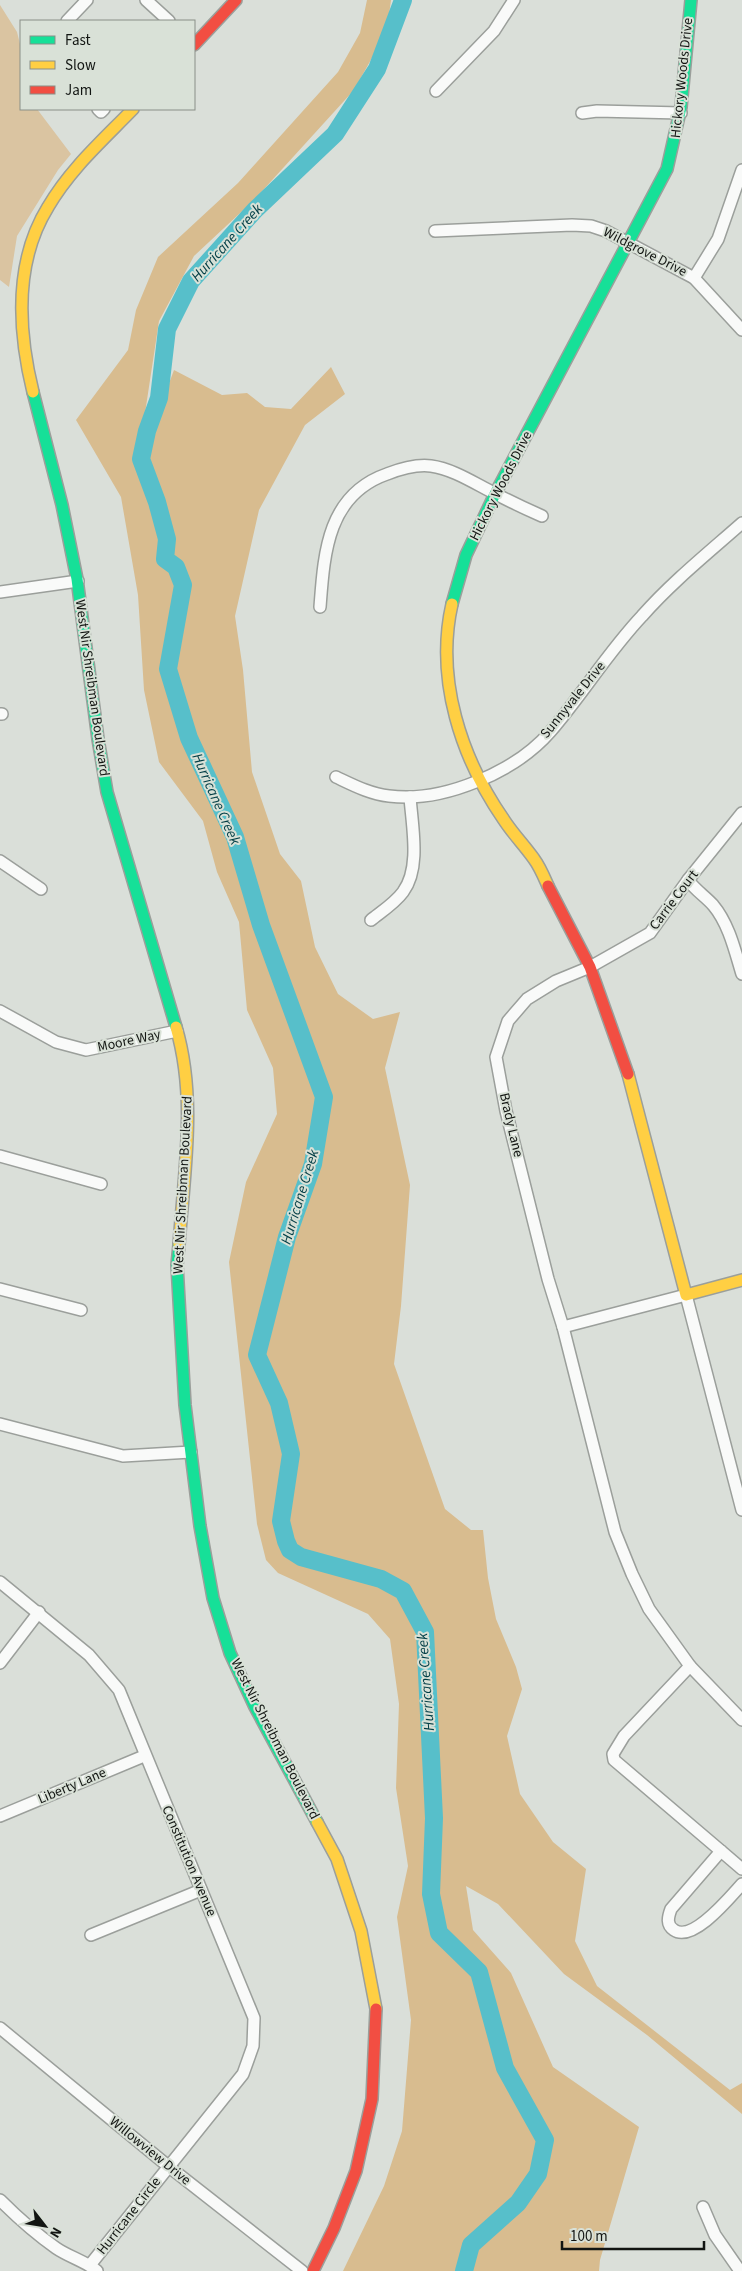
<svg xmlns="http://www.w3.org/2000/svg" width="742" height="2271" viewBox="0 0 742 2271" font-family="'Source Sans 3',sans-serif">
  <rect width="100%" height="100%" fill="#dadfd9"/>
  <path fill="#dac4a1" d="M0,5l17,27 4,16v61h16l34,45 -13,16 -41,66 -8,51 -9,-7z"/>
  <path fill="#d8bc8f" d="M367,0h24l-4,31 -33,59 -101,111 -59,55 -35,65 -14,92h13l16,-43 48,25 25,-2 18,14 26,2 40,-42 14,27 -40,31 -46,85 -24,106 8,54 9,102 28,82 21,27 14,66 23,47 35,25 27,-7 -15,56 25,117 -9,121 -7,58 51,145 26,21h12l5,48 8,41 20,48 6,22 -15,47 13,58 33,48 33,27 -11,72 22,45 133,104 12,-7v31l-95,-79 -83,-61 -66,-70 -32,-18 7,44 38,43 42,94 86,60 -39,133 -1,11h-256l41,-85 18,-55 9,-111 -14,-103 11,-51 -12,-78 3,-84 -9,-65 -22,-25 -90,-41 -12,-13 -9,-36 -28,-262 17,-80 31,-68 -4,-46 -26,-58 -8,-88 -22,-50 -14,-51 -44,-59 -15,-72 -6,-95 -17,-98 -45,-77 52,-70 8,-40 22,-53 80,-74 100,-111 22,-39z"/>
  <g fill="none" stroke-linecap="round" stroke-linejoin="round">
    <path stroke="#57bfca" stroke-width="18" d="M403,0l-26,69 -42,65 -80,76 -64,71 -24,48 -8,69 -12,33 -6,28 16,43 10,37 -2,20 11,8 7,18 -15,84 21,69 46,99 26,88 63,172 -11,67 -26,73 -30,118 22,48 12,51 -10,67 5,20 4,9 11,7 80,22 22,12 22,41 9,186 -3,76 8,39 40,39 26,96 40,72 -7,34 -20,29 -47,42 -7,26"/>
    <g stroke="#9b9f9b" stroke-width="14">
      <g id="street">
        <path d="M146,0l23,21"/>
        <path d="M67,21l20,-21"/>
        <path d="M436,91l58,-60 20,-31"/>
        <path d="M98,109l3,3 3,-3"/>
        <path d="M582,113l15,-2 84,2"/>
        <path d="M435,231l137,-6 19,1 15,5 88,47 48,52"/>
        <path d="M694,278l24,-39 24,-69"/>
        <path d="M0,592l78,-11"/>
        <path d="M320,607c4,-53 7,-112 67,-133 13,-5 29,-10 44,-8 22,3 43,17 63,27 15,8 32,16 48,23"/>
        <path d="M0,714h2"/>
        <path d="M336,777c17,8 34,17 53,19 54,7 126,-24 161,-64 32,-37 58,-80 92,-116 30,-34 66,-63 100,-93"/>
        <path d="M742,813l-54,67 -38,53 -60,34 -34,14 -29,18 -19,22 -12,36 10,54 42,168 15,48 52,205 17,42 17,35 41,57 -66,70 -11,18 1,6 107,91 -50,58c-3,8 -5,16 3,21 19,13 56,-33 68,-46"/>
        <path d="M0,861l41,28"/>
        <path d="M688,880c7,10 17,16 25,25 16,19 22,46 29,69"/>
        <path d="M371,920c10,-8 24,-17 32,-28 18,-24 9,-66 7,-95"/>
        <path d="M0,1011l56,31 30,8 91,-19"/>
        <path d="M0,1156l101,28"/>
        <path d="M0,1289l81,21"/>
        <path d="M563,1327l123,-32 56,215"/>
        <path d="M0,1424l123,32 68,-4"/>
        <path d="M0,1582l89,73 30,35 135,328 -1,28 -10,28 -153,191"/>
        <path d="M0,1663l39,-51"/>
        <path d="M690,1666l52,54"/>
        <path d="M0,1816l144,-60"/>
        <path d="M721,1851l21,18"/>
        <path d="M91,1935l110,-45"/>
        <path d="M0,2028l168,138 134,105"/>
        <path d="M0,2200c17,17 36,34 56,48 13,9 29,13 41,23"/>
        <path d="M703,2207l12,28 25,36"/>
      </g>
    </g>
    <g stroke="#9b9f9b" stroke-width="14">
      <g id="fast">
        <path d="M33,392l29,113 15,74 21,160 9,53 69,235"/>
        <path d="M452,604l14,-49 29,-61 172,-325 14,-62 10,-107"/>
        <path d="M179,1245l-2,20 8,140 15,121 13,72 17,55 25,54 62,115"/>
      </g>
    </g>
    <g stroke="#9b9f9b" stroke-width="14">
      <g id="slow">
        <path d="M33,392c-15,-61 -19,-130 15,-185 22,-38 55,-67 85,-98"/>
        <path d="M452,604c-17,75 9,154 52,216 9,14 21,26 30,39 6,8 10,18 14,27"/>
        <path d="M176,1027c21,71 8,145 3,218"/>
        <path d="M628,1074l58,221 56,-15"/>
        <path d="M317,1822l20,37 24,72 15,78"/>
      </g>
    </g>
    <g stroke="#9b9f9b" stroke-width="14">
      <g id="jam">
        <path d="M194,45l42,-45"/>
        <path d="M548,886l42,81 38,107"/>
        <path d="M313,2271l21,-43 22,-57 16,-72 4,-90"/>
      </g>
    </g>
    <use href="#street" stroke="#f9faf9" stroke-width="11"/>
    <use href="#fast" stroke="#16e098" stroke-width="11"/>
    <use href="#slow" stroke="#ffcf43" stroke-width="11"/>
    <use href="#jam" stroke="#f24e42" stroke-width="11"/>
  </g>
  <g text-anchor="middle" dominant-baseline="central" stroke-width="4" stroke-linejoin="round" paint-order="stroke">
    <g font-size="14" fill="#121512" stroke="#d9e1d7">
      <text transform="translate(682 78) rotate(-84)">Hickory Woods Drive</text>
      <text transform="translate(645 252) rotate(27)">Wildgrove Drive</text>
      <text transform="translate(501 486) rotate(-63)">Hickory Woods Drive</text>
      <text transform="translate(92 688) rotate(82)">West Nir Shreibman Boulevard</text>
      <text transform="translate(573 700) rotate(-51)">Sunnyvale Drive</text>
      <text transform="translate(674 900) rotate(-53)">Carrie Court</text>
      <text transform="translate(129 1041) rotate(-12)">Moore Way</text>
      <text transform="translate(511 1125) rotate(77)">Brady Lane</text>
      <text transform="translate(183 1185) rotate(-87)">West Nir Shreibman Boulevard</text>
      <text transform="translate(275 1739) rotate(63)">West Nir Shreibman Boulevard</text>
      <text transform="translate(72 1786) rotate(-23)">Liberty Lane</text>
      <text transform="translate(189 1861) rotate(67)">Constitution Avenue</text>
      <text transform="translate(150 2151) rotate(39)">Willowview Drive</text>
      <text transform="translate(129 2216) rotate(-52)">Hurricane Circle</text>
    </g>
    <g font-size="15" font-style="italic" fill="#003d45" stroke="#d9e1d7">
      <text transform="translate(227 243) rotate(-48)">Hurricane Creek</text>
      <text transform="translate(216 799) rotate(66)">Hurricane Creek</text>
      <text transform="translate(300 1197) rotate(-73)">Hurricane Creek</text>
      <text transform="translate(426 1682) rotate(-94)">Hurricane Creek</text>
    </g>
  </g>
  <rect x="20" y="20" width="175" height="90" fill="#d9e1d7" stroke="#898f88"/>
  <rect x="30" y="36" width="25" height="8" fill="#16e098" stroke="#898f88"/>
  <text x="65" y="45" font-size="15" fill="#121512">Fast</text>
  <rect x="30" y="61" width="25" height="8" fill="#ffcf43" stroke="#898f88"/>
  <text x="65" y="70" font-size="15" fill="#121512">Slow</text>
  <rect x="30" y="86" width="25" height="8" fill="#f24e42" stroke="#898f88"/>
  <text x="65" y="95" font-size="15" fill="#121512">Jam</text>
  <g transform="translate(45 2226) rotate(121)" stroke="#d9e1d7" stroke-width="4" paint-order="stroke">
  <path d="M0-4L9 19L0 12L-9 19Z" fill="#121512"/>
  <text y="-8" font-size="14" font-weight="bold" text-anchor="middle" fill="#121512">N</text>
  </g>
  <path d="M562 2241v8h142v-8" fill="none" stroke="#121512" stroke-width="2.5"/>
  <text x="570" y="2241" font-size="15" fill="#121512" stroke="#d9e1d7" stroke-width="4" paint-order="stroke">100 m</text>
</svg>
